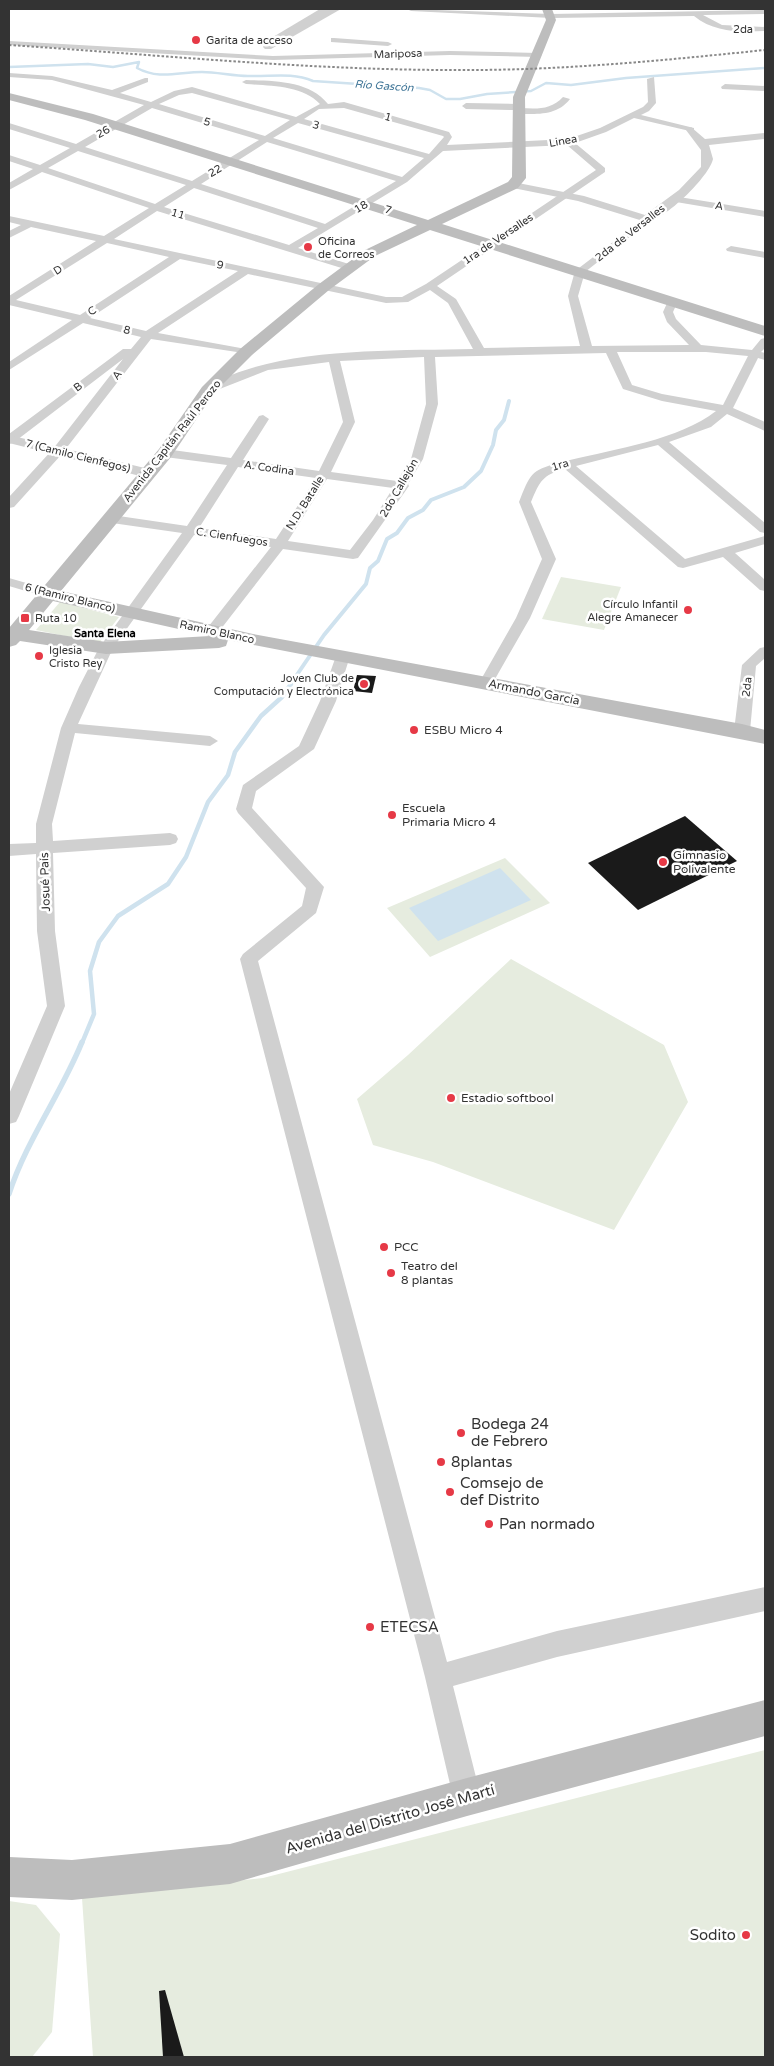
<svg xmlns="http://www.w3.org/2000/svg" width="774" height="2066" viewBox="0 0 774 2066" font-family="'Varela Round',sans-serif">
  <rect width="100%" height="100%" fill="#fff"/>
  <g fill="#e6ecdf">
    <path d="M561,577l60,10 -17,43 -62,-11z"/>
    <path d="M60,602l59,15 -20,26 -63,-13z"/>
    <path d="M505,858l45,45 -120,54 -43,-49z"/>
    <path d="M511,959l153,86 24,57 -74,128 -181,-68 -60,-17 -16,-46 51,-44z"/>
    <path d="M765,1750v307h-672l-11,-159 181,-20z"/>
    <path d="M9,1901l27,4 24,29 -8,98 -20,25h-23z"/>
  </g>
  <path fill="#cfe2ee" d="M500,868l31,32 -93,41 -29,-33z"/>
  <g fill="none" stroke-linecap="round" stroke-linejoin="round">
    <path stroke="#cfe2ee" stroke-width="2.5" d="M9,67l79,-3 25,3 26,-5 -2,6c22,12 42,4 65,4 15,0 31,4 46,4 23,1 43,-4 65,5l106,7 11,2 16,9h14l27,-5 44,-3 15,-8 25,2 55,-7 139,-10"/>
    <path stroke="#cfe2ee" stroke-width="4" d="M290,685l34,-50 42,-51 4,-16 8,-7 9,-22 10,-6 11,-15 15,-8 8,-10 33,-13 17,-16 12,-26 3,-15 8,-10 5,-19"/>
    <path stroke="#cfe2ee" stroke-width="4.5" d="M82,1043l12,-29 -4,-43 9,-29 19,-26 50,-32 18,-27 22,-55 20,-27 7,-23 26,-36 21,-19 9,-13"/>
    <path stroke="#cfe2ee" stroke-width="5.5" d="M9,1194c17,-53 52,-100 73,-152"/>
  </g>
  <g fill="#1a1a1a">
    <path d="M357,675l19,1 -4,17 -19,-2z"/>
    <path d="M685,816l52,45 -99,49 -50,-47z"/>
    <path d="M165,1990l19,67h-21l-4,-66z"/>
  </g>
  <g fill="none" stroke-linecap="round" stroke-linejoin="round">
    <g fill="#d0d0d0" fill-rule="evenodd">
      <path d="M407,9l144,5 214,-4v4l-62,1 19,10 43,2v4c-25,1 -50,2 -71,-15l-143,2 -140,-7z"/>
      <path d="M334,38l54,4 4,2 -4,2 -57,-4v-4z"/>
      <path d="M9,41l264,15 177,-5 88,2 4,2 -4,2 -88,-2 -177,5 -264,-15z"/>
      <path d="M9,73l43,3 60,14 33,-12h3v4l-28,11 31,9 23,-11 18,-4 104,30 24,-13c-18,-19 -50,-18 -74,-20l-4,-2 4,-2c27,1 63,0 82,24l16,-2 105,30 3,5 -5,8 121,-6 32,-11 43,-21 5,-5 -1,-23 7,-2 2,26 -7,8 -8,4 53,13v4l-60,-14 -28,14 -31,11 30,25v4l-168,114 19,13 28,49 96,-2 -12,-50 7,-25 72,-55 5,3 -2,2 -65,51 -7,24 14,50 97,-1 -22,-23 -4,-10 6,-13 4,-1 5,3 -5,11 3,7 25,26 51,5 9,-11 4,-1v10l-4,4 4,1v7l-7,-2 -25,50 32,14v9l-38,-17 -16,13 -42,15 96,81v10l-5,-1 -102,-87 -82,21 109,93 80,-23v8l-30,9 30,27v11l-5,-1 -37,-33 -40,11 -5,-1 -113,-98c-23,6 -25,12 -34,33l25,57 -26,59 -39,68 -5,1 -7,-4 37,-65 26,-59 -23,-57c11,-27 11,-32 40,-39l2,-3h9c45,-11 109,-20 146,-49l-54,-10 -39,-12 -17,-36 -171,4 3,47 -15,55 -15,25 1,2 -51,72 -5,1 -70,-10 -66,85 -5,1 -7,-4 66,-84 -77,-12 -81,113 -35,76 132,12 8,5 -8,5 -135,-13 -23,91 1,17 117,-8 6,2 2,4 -2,4 -6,2 -117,8 2,78 10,75 -46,110 -3,6 -7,2v-30l38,-88 -10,-75 -1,-77 -27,2v-12l27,-1v-19l25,-96 18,-41 20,-39 83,-115 -70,-10 -7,-4 7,-4 75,11 40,-61 -62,-8 -6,-4 6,-4 66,9 28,-42 4,-1 6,4 -26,41 76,11 24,-49 -14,-60 -61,8 -56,22h-8l-2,-2c5,-5 13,-8 20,-11 70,-32 174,-28 251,-30l-25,-46 -18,-13 -22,12 -22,1 -138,-29 -90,59 88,16 6,3 -2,2 -99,-15 -90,116 -47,52 -5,1v-11l44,-48 70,-90 -110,84 -4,1v-10l114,-85h8l10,-12 -58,-14 -74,47v-8l63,-42 -63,-15v-9l87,-55 -65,-14 -22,11v-7l12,-6 -12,-3v-6l95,20 45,-28 -107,-36 -33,18v-7l24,-14 -24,-8v-6l31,10 30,-17 -61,-19v-6l67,21 68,-39 -92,-25 -43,-3zM192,93l98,27 -25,16 -106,-32 20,-9zM152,108l107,32 -67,41 -107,-34zM344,108l99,28 1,1 -15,17 -125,-35 15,-10zM298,123l126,35 -22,19 -129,-39zM267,142l129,39 -71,43 -124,-40zM567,145l29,25 -170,114 -24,13h-16l-272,-58 43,-28 191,59 5,-3 -1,-2 -54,-17 109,-66 36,-31zM78,151l108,34 -31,19 -107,-36zM194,188l124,40 -29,17 -125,-38zM107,243l62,14 -89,58 -64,-15zM180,259l58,12 -92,60 -56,-13zM617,352h89l42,4 -25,49 -61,-11 -30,-9zM424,357l2,47 -15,55 -14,22 -66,-9 24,-50 -15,-61zM238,467l78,11 -40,61 -77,-11zM327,479l66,9 -20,32 -23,30 -62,-9z"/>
      <path d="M725,84l40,2v5l-43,-2 -1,-2z"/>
      <path d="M563,97l7,2c-13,17 -33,15 -53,15l-3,-1v-3l-48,-1 -4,-3 4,-3 51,1 3,1v3c17,1 31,2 43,-11z"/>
      <path d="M673,196l92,15v6l-95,-16v-4z"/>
      <path d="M731,246l34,6v6l-38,-7 -1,-2z"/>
      <path d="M9,578l45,13 2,3 -7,4 -40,-12z"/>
      <path d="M765,647v11l-9,8 -6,65 -8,5 -5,-2 -3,-3 8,-66 18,-17z"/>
      <path d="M343,652l7,4 -14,45 -22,48 -58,42 -4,17 72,79 -8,26 -58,48 189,701 110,-31 208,-44v24l-208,46 -104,29 28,111 -4,10 -10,4 -10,-4 -4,-10 -28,-120 -185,-718 3,-5 59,-48 4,-18 -68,-75 -2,-4 7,-24 56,-39 21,-45 16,-45z"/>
    </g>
    <g fill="#d0d0d0" fill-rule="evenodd">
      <path d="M320,9h21l-70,40h-6l-2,-2 5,-7z"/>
      <path d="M691,127l14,12 60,-6v6l-56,6 4,14c-3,17 -53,67 -70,62l-65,-20 -65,-13 -6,-3 6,-3 71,14 61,19 34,-25 22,-23v-17l-15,-20z"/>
      <path d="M9,435l144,35 3,3 -8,5 -139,-35z"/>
    </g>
    <g fill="#bdbdbd" fill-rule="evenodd">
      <path d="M542,9h10l4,11 -31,77 1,81 -8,10 -76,36 323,102v10l-335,-106 -55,26 -46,34 -77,65 -38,38 -43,64 -110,134 192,43 489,90 23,6v14l-537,-104 -2,6 -7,2 -113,6 -86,-13 -4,4 -7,2v-19l150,-179 43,-62 38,-38 79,-65 46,-34 52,-25 -332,-105 -76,-20v-7l84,21 335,106 80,-38 4,-5 1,-80 33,-77zM53,601l157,35 -104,6 -77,-12z"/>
      <path d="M765,1700v36l-298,80 -237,68 -158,16 -63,-3v-40l63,3 158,-16 237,-66z"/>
    </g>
    <path stroke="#888" stroke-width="2" stroke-dasharray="2.5 2" stroke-linecap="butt" d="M9,45c153,10 306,26 460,25 99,0 198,-10 296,-20"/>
  </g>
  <g fill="#e63946" stroke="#fff" stroke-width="2">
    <circle cx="196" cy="40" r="5"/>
    <circle cx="308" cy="247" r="5"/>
    <circle cx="688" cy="610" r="5"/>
    <rect x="20" y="613" width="10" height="10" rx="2.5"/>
    <circle cx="39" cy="656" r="5"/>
    <circle cx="364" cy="684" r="5"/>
    <circle cx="414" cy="730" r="5"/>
    <circle cx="392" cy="815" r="5"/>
    <circle cx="663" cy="862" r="5"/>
    <circle cx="451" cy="1098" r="5"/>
    <circle cx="384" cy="1247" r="5"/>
    <circle cx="391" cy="1273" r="5"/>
    <circle cx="461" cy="1433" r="5"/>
    <circle cx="441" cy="1462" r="5"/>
    <circle cx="450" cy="1492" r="5"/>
    <circle cx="489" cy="1524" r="5"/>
    <circle cx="370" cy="1627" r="5"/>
    <circle cx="746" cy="1935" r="5"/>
  </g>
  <g text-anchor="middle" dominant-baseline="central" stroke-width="5" stroke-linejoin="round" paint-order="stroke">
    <g font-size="11" fill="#333" stroke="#fff">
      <text x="743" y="29">2da</text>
      <text transform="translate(398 54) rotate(-2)">Mariposa</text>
      <text transform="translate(388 117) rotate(15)">1</text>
      <text transform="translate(207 122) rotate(17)">5</text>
      <text transform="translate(316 125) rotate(16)">3</text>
      <text transform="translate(103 132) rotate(-29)">26</text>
      <text transform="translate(563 141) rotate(-10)">Linea</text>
      <text transform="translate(215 171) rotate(-31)">22</text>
      <text transform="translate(719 206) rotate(9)">A</text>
      <text transform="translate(361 207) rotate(-30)">18</text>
      <text transform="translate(388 210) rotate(17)">7</text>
      <text transform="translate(178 214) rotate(17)">11</text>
      <text transform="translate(630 233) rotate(-38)">2da de Versalles</text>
      <text transform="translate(498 239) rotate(-34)">1ra de Versalles</text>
      <text transform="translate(220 265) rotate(12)">9</text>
      <text transform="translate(58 270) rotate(-32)">D</text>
      <text transform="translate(92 311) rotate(-33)">C</text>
      <text transform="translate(127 330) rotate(13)">8</text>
      <text transform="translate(117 375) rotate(-52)">A</text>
      <text transform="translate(78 387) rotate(-37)">B</text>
      <text transform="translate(172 441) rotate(-52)">Avenida Capitán Raúl Perozo</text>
      <text transform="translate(78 456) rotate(14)">7 (Camilo Cienfegos)</text>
      <text transform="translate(560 465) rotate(-17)">1ra</text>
      <text transform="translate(269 468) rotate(8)">A. Codina</text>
      <text transform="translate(399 488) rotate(-60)">2do Callejón</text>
      <text transform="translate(305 503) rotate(-58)">N.D. Batalle</text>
      <text transform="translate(232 537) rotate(9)">C. Cienfuegos</text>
      <text transform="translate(70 598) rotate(14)">6 (Ramiro Blanco)</text>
      <text transform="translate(217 632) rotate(12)">Ramiro Blanco</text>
      <text transform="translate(747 687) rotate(-84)">2da</text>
    </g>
    <g font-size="11" fill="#333" stroke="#fff" text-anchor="start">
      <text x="206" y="40">Garita de acceso</text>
      <text x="318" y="241">Oficina<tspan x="318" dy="13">de Correos</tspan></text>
      <text x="678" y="604" text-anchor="end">Círculo Infantil<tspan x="678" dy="13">Alegre Amanecer</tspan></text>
      <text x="35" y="618">Ruta 10</text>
      <text x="49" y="650">Iglesia<tspan x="49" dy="13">Cristo Rey</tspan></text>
      <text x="354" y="678" text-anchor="end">Joven Club de<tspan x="354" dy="13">Computación y Electrónica</tspan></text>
    </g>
    <g font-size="11" font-style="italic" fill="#3f7597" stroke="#fff">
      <text transform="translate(384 86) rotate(4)">Río Gascón</text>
    </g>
    <g font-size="11" font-weight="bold" fill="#000" stroke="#fff">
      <text x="105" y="633">Santa Elena</text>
    </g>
    <g font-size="12" fill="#333" stroke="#fff">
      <text transform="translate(534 692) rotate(11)">Armando García</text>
      <text transform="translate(45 882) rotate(-92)">Josué País</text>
    </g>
    <g font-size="12" fill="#333" stroke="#fff" text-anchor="start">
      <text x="424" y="730">ESBU Micro 4</text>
      <text x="402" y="808">Escuela<tspan x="402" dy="14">Primaria Micro 4</tspan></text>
      <text x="673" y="855">Gimnasio<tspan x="673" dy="14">Polivalente</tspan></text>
      <text x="461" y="1098">Estadio softbool</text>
      <text x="394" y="1247">PCC</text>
      <text x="401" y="1266">Teatro del<tspan x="401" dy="14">8 plantas</tspan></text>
    </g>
    <g font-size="15" fill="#333" stroke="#fff" text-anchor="start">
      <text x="471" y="1424">Bodega 24<tspan x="471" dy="17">de Febrero</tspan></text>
      <text x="451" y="1462">8plantas</text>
      <text x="460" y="1483">Comsejo de<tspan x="460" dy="17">def Distrito</tspan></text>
      <text x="499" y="1524">Pan normado</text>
      <text x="380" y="1627">ETECSA</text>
      <text x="736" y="1935" text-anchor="end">Sodito</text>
    </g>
    <g font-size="15" fill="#333" stroke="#fff">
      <text transform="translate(390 1819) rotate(-16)">Avenida del Distrito José Martí</text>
    </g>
  </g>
  <rect width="774" height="2066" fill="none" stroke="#333333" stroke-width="20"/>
</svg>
